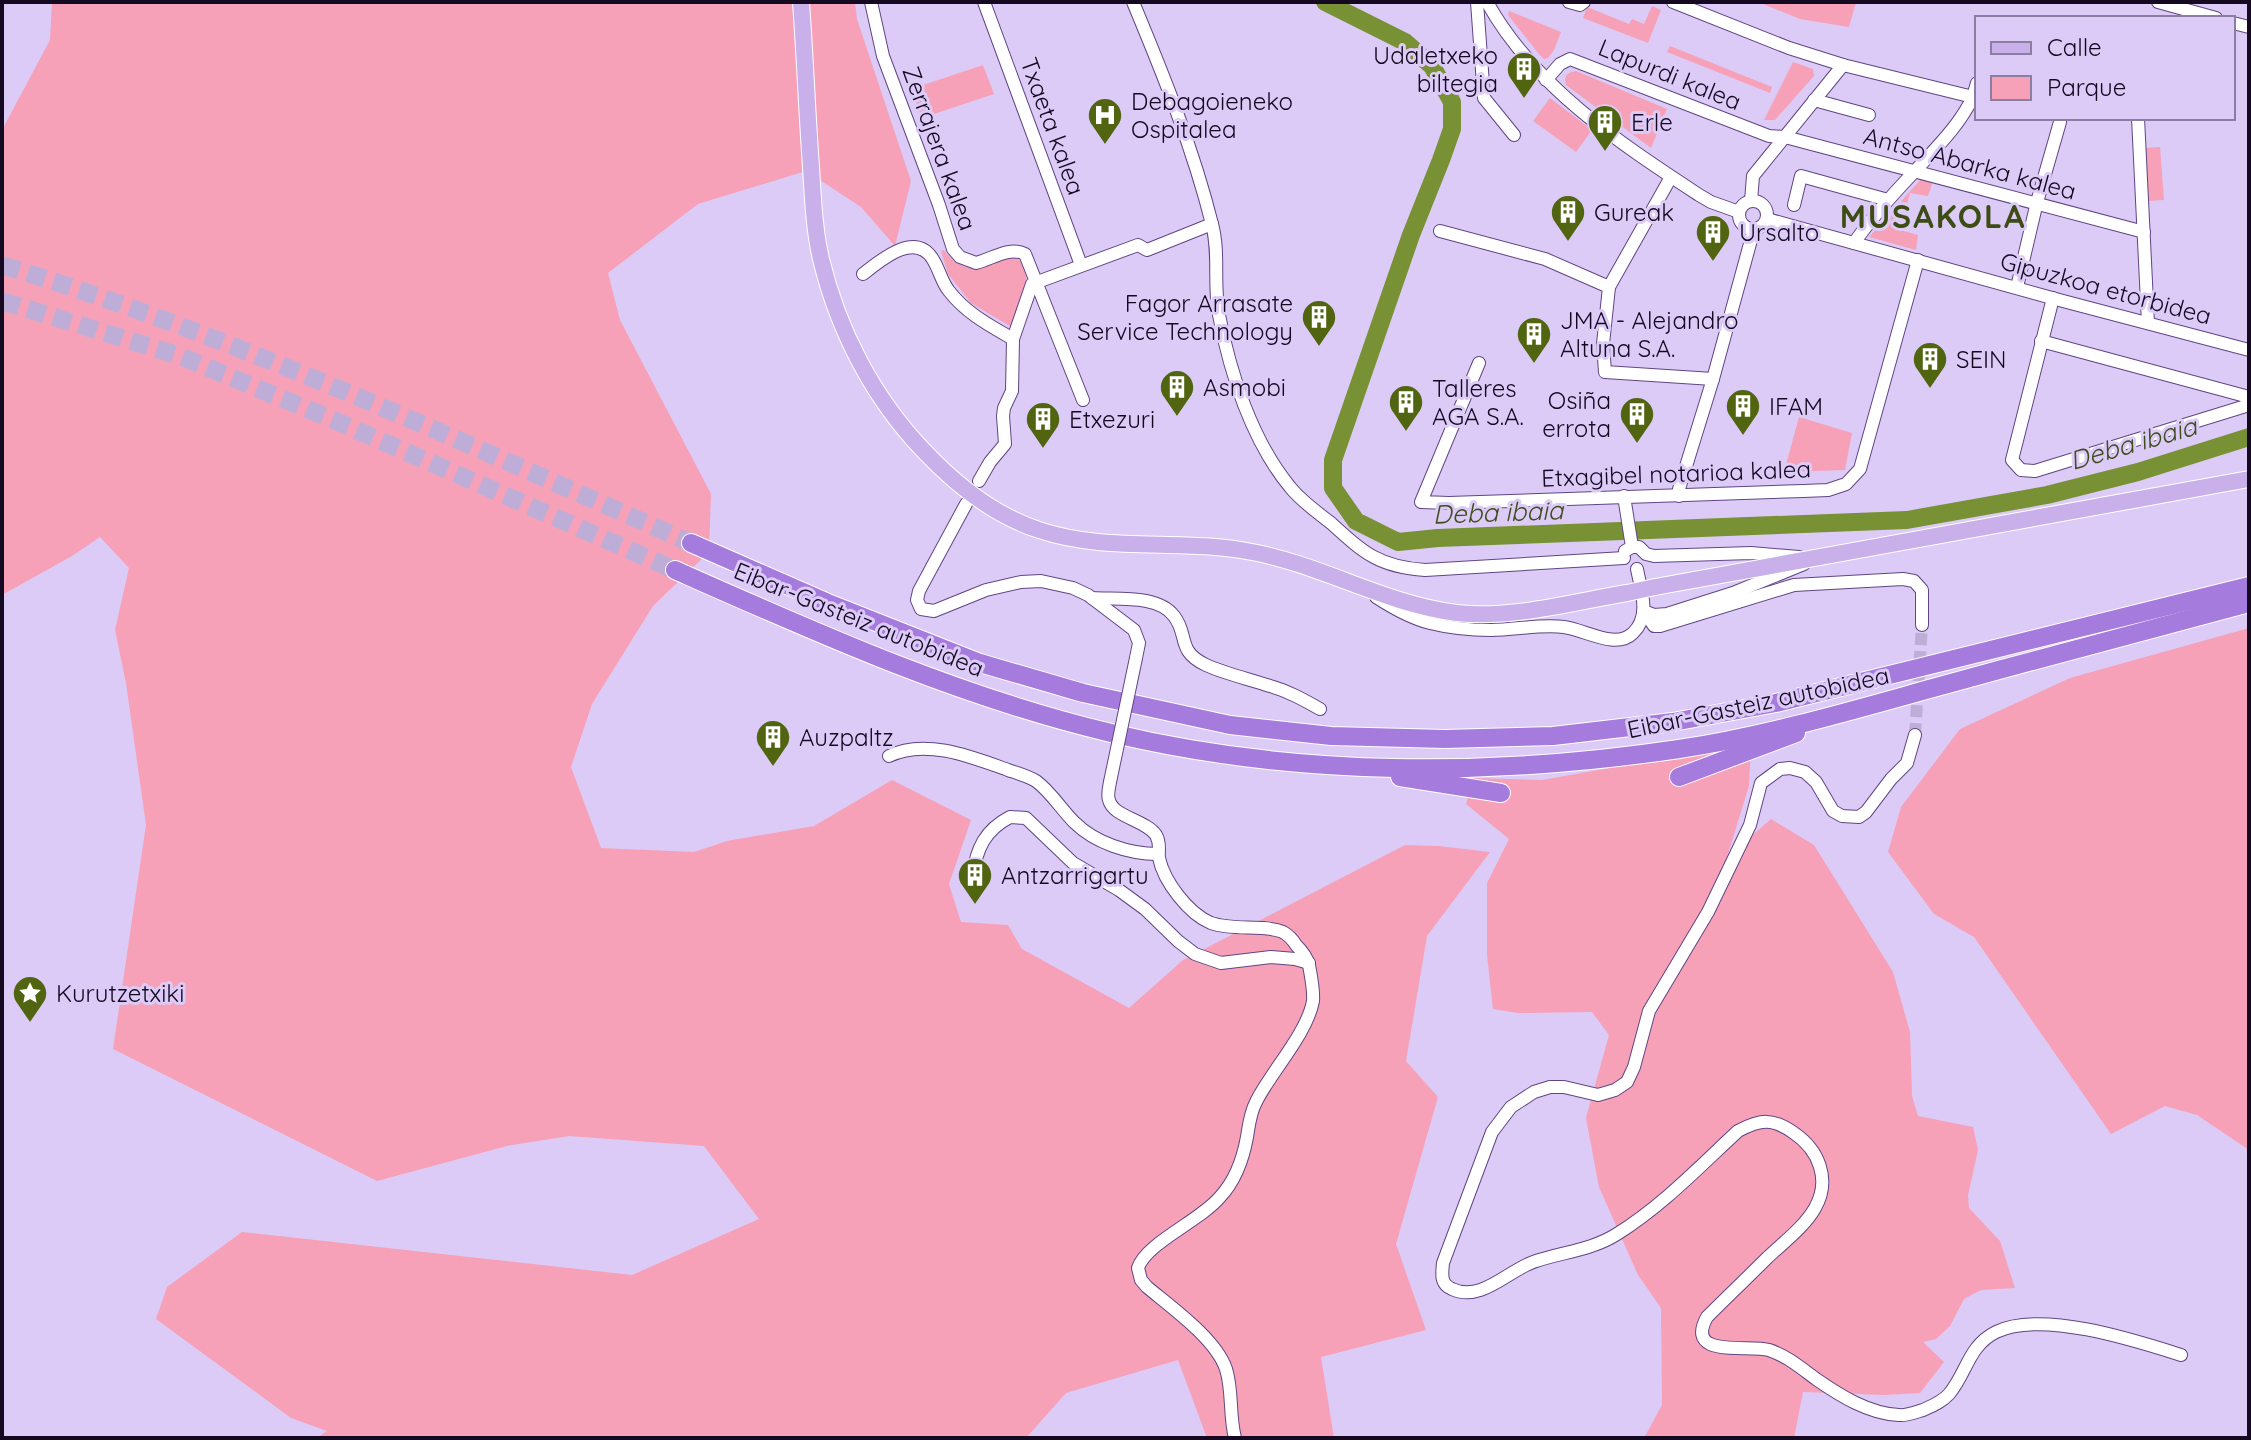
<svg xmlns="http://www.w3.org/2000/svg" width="2251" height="1440" viewBox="0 0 2251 1440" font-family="Quicksand,sans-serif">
  <rect width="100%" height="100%" fill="#dccbf7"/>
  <g fill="#f6a1b7">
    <path d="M52,2h803l2,17 54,162 -16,65 -34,-39 -55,-36 -108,33 -90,69 12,47 91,174 -2,58 -56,54 -61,98 -21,63 30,81 93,4 33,-11 87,-15 78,-46 79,40 -22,64 12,38 47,3 14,24 107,59 54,-48 222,-115 34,1 51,6 -63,84 -21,125 32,36 -42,147 30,86 -105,27 13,81h-127l-29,-78 -112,33 -40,45h-709l10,-7 -36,-13 -135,-99 11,-32 75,-55 390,43 127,-56 -55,-73 -135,-10 -62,10 -130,35 -264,-132 33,-224 -20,-142 -11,-53 14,-62 -29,-31 -28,19 -70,39v-465l48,-90z"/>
    <path d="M1758,2h98l-7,25 -49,-8z"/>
    <path d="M1652,6l9,4 -13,33 -65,-25 4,-11 42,17 3,-5 12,5z"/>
    <path d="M1509,11l52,21 -7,18 -6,8 -4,1 -5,-5 -31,-39z"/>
    <path d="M1670,46l102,41 -2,6 -103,-41z"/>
    <path d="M1793,62l20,7 1,7 -39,44h-11z"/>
    <path d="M983,65l11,29 -72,24 -11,-29z"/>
    <path d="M1576,71l91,38 -16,39 -85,-63 -1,-6c2,-6 5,-7 11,-8z"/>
    <path d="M1550,98l42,32 -16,22 -43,-31z"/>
    <path d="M2160,147l4,53 -15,1 -4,-53z"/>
    <path d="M1923,177l10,4 -5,15 -18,-3 -10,37 18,5 -2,15 -47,-13z"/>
    <path d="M944,250c14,19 27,21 49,13 5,-1 11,-5 17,-5 32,-2 8,56 3,70l-42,-25 -23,-29 -7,-23z"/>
    <path d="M1799,417l53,16 -7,37 -61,2z"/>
    <path d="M2249,628v522l-52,-35 -32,-9 -54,28 -137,-197 -40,-23 -46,-62 13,-45 59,-78 110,-51z"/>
    <path d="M1751,743l-2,43 -22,71 44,-38 43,26 79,127 17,60 2,64 6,20 55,11 5,23 -10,45 1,13 31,33 15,47 -34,2 -17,9 -14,27 -14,13 -13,3 21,20 -24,31 -36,2 -81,-3 -9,46h-150l18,-33 -1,-97 -23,-33 -39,-88 -13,-69 23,-83 -17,-23 -74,1 -25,-4 -6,-54v-72l22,-44 -43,-35 8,-26 68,2z"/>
  </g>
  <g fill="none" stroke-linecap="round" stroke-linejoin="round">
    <path stroke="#799135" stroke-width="18" d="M1325,2l80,40 27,24 20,36v27l-11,31 -30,75 -78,225v28l23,33 42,21 40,-4 469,-18 140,-25 91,-23 111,-35"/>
    <path stroke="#beaed7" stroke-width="12" stroke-dasharray="12 6" stroke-linecap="butt" d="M1915,735l7,-110"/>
    <g stroke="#beaed7" stroke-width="18" stroke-dasharray="18 9" stroke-linecap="butt">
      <path d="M2,265c238,73 462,178 689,278"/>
      <path d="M2,301l178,55 149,62 346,152"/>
    </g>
    <g stroke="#604583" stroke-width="14">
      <g id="minor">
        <path d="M871,2l12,54 56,149 14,44 7,8 16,6c16,-4 33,-17 49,-9l58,146"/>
        <path d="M984,2l97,263"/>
        <path d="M1133,2c30,72 60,146 79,222 8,30 1,61 7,91 11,58 33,126 71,172 11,14 27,25 41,36 33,30 48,44 94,47l199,-12"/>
        <path d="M1477,2l7,96 30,37"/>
        <path d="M1487,2c47,85 133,141 212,193l12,7 28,10"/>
        <path d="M1569,2l11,3 4,-3"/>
        <path d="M1673,2l116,46 54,17 130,32 4,-14"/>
        <path d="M2158,2l58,16"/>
        <path d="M2233,23l16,4"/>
        <path d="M1546,80l14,-16 10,-5 199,77 16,1 359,95"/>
        <path d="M1814,100l55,15"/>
        <path d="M2138,118l10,205"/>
        <path d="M1671,177l-62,110 -6,57 2,28 108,7"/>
        <circle cx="1753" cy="215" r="14"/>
        <path d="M1751,201l2,-25 90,-111"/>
        <path d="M1794,205l7,-29 87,24"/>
        <path d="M1767,219l296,82 186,49"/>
        <path d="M1440,231l105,28 64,28"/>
        <path d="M1854,243c18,-26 39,-49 61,-72 21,-23 44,-45 58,-74"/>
        <path d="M863,274c17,-13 51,-43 69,-16 7,10 9,23 17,33 17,22 40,34 64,48"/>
        <path d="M2017,287l20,-85 23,-80"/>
        <path d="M2053,298l-41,162 9,10 14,1 214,-66"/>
        <path d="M2041,341l208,56"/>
        <path d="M1479,363l-58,139 28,1c127,-5 253,-8 379,-13l18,-6 14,-15 58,-209"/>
        <path d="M979,481l11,-19 15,-18 -2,-28 1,-8 8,-17 1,-52 19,-55 106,-39 9,5 65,-26"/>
        <path d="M1624,496l8,51 -7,4"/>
        <path d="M1679,496v-7l34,-110 41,-150"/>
        <path d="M966,504l-47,87 -2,9 4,9 13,2 52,-21 35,-8 20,-1 32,7 15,7 46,35 5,13 -3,15"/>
        <path d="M1632,547h7l7,7 8,2 97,-3 48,4"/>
        <path d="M1376,597c17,11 34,21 54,26 20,5 41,7 61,7 24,0 49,-6 73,-3 22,3 52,23 69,6 18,-17 8,-43 4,-64"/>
        <path d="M1092,598c24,2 65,-4 82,18 15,19 2,35 32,49 20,9 43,14 64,21 18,5 34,14 50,23"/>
        <path d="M1644,611l10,15h6l134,-41 109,-6 11,2 8,9v35"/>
        <path d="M1644,611l10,4 13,-1 66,-21 71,-29"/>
        <path d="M1915,735l-8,28 -16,16 -25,33 -7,5 -17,-1 -9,-5 -17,-29 -11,-10 -15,-4 -10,1 -19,14 -11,42 -42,87 -59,99 -15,56 -7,15 -12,8 -17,5 -34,-8h-14l-16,5 -23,15 -19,25 -49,131c-1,11 -3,21 9,26 30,14 57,-20 84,-28 27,-9 56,-11 81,-27 45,-28 82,-67 121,-103 23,-12 35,-13 56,2 25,17 37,47 21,75 -10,18 -31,34 -47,49 -20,20 -41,40 -61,60 -23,42 41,27 62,33 18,6 32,18 47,29 23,16 53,35 83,36 7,1 17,-3 24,-5 9,-4 19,-8 26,-16 18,-21 19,-48 47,-62 45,-22 138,8 185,23"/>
        <path d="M889,756c36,-18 83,1 119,14 9,3 20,6 28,11 15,11 25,28 38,41 21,21 55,32 84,32"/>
        <path d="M1110,782c-1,6 -3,13 -1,18 4,17 37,20 47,35 5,9 2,15 3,23 5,24 30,56 52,65 22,8 53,1 72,9 5,3 10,8 13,13 5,5 11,13 13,20 2,11 5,26 4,36 -6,33 -43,72 -57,101 -6,11 -7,23 -9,35 -4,22 -12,44 -27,60 -20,24 -74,46 -82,71l3,12 6,7c24,20 69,52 79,82 7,22 3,46 9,69"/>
        <path d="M973,876c3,-27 12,-46 37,-59l16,1 47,45 46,27 26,19 33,32 17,13 26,9 50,-6 24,2 14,4"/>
      </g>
    </g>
    <g stroke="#fff" stroke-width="18">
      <g id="major">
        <path d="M801,2c4,55 6,110 10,165 2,31 3,62 10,92 17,71 52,139 103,192 32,34 69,64 115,79 68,23 143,8 213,22 70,13 133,52 205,61 56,6 115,-11 170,-20"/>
        <path d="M1655,587l594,-108"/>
      </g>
    </g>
    <g stroke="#fff" stroke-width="20">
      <g id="highway">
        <path d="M691,543l137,60 152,60 103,30 147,32 101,11 114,3 108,-3 120,-14 103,-19 473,-117"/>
        <path d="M675,570c142,63 284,127 436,163 184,44 381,44 568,16 86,-13 171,-38 254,-61 105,-29 210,-57 316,-85"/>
        <path d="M1400,777l101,16"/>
        <path d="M1679,777l117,-44"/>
      </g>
    </g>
    <use href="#minor" stroke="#fff" stroke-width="12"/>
    <use href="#major" stroke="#cab0eb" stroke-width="16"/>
    <use href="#highway" stroke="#a67bde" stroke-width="18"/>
    <g stroke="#604583" stroke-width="14" stroke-linecap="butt">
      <path id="minor-bridge" d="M1110,782l26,-124"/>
    </g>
    <g stroke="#fff" stroke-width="18" stroke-linecap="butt">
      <path id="major-bridge" d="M1627,593l28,-6"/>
    </g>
    <use href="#minor-bridge" stroke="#fff" stroke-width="12"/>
    <use href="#major-bridge" stroke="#cab0eb" stroke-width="16"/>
  </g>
  <defs>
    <g id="building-pin" transform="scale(1.8)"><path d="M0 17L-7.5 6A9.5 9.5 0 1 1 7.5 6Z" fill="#516510" stroke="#dccbf7"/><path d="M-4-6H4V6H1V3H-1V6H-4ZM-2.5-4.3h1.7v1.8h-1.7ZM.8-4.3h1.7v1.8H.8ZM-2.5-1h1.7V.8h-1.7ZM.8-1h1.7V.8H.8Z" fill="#fff"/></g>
    <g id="hospital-pin" transform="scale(1.8)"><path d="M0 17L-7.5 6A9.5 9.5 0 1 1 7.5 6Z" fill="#516510" stroke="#dccbf7"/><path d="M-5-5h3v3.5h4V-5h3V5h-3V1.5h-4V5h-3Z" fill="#fff"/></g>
    <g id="sight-pin" transform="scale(1.8)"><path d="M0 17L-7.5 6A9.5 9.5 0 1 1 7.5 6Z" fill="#516510" stroke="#dccbf7"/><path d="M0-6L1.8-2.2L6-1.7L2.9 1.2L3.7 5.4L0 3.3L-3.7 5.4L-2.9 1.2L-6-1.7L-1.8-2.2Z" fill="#fff"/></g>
  </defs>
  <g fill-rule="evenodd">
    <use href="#building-pin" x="1524" y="69"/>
    <use href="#hospital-pin" x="1105" y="115"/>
    <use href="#building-pin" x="1605" y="122"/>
    <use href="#building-pin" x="1568" y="212"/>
    <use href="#building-pin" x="1713" y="232"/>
    <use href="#building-pin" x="1319" y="317"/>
    <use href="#building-pin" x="1534" y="334"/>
    <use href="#building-pin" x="1930" y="359"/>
    <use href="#building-pin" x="1177" y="387"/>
    <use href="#building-pin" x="1406" y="402"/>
    <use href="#building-pin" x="1743" y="406"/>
    <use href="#building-pin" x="1637" y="414"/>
    <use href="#building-pin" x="1043" y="419"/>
    <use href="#building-pin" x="773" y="737"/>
    <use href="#building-pin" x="975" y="875"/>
    <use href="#sight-pin" x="30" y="993"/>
  </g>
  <g text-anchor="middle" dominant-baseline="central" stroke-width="6" stroke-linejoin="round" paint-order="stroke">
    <g font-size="24" fill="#150922" stroke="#dccbf7" text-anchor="start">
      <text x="1498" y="55" text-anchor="end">Udaletxeko<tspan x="1498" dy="28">biltegia</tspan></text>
      <text x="1131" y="101">Debagoieneko<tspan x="1131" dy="28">Ospitalea</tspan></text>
      <text x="1631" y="122">Erle</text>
      <text x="1594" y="212">Gureak</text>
      <text x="1739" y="232">Ursalto</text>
      <text x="1293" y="303" text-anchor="end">Fagor Arrasate<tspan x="1293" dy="28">Service Technology</tspan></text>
      <text x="1560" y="320">JMA - Alejandro<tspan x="1560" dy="28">Altuna S.A.</tspan></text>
      <text x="1956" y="359">SEIN</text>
      <text x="1203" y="387">Asmobi</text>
      <text x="1432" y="388">Talleres<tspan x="1432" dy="28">AGA S.A.</tspan></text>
      <text x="1611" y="400" text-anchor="end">Osiña<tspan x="1611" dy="28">errota</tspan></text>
      <text x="1769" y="406">IFAM</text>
      <text x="1069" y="419">Etxezuri</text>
      <text x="799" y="737">Auzpaltz</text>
      <text x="1001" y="875">Antzarrigartu</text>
      <text x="56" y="993">Kurutzetxiki</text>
    </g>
    <g font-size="24" fill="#150922" stroke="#dccbf7">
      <text transform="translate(1670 74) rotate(22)">Lapurdi kalea</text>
      <text transform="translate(1053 126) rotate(70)">Txaeta kalea</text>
      <text transform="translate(940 148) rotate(70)">Zerrajera kalea</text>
      <text transform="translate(1970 163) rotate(15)">Antso Abarka kalea</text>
      <text transform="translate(2106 288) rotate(15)">Gipuzkoa etorbidea</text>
      <text transform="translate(1676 473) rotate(-2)">Etxagibel notarioa kalea</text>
      <text transform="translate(859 619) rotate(22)">Eibar-Gasteiz autobidea</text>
      <text transform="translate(1758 702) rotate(-12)">Eibar-Gasteiz autobidea</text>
    </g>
    <g font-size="26" font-style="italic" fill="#3f4c1c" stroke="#dccbf7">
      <text transform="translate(2133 443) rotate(-16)">Deba ibaia</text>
      <text transform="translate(1498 512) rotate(-2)">Deba ibaia</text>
    </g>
    <g font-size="32" font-weight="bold" letter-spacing="2" fill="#3d4b14" stroke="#dccbf7">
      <text x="1933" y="216">MUSAKOLA</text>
    </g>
  </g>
  <rect width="2251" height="1440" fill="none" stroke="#150922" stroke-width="8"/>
  <rect x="1975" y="16" width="260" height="104" fill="#dccbf7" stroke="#8c7da2" stroke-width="2"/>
  <rect x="1991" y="42" width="40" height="12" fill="#cab0eb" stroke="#8c7da2" stroke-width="2"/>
  <text x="2047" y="56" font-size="24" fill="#150922">Calle</text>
  <rect x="1991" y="76" width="40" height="24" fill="#f6a1b7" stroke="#8c7da2" stroke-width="2"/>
  <text x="2047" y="96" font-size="24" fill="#150922">Parque</text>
</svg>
